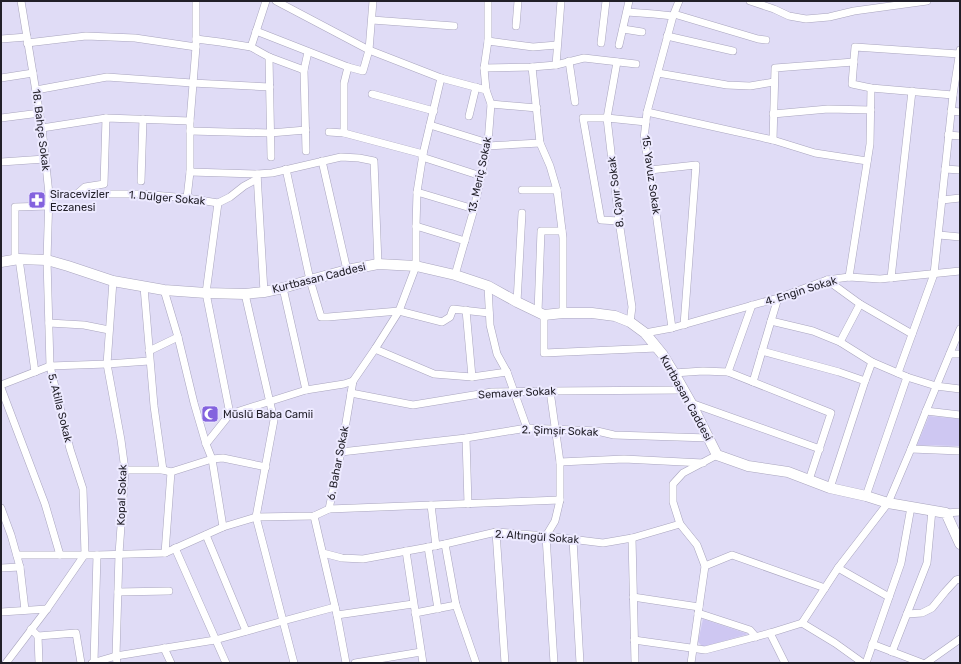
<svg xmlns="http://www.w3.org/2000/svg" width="961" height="664" viewBox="0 0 961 664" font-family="Rubik,sans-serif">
  <rect width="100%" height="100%" fill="#e0dcf6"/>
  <g fill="#cec7f2">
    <path d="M929,416l31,3v27l-43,-1z"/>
    <path d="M703,619l45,15 -45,13 -5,-5z"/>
  </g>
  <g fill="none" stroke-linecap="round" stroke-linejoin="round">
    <g stroke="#a9a5be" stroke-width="8">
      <g id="minor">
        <path d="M21,1l21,127 7,66 -2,66 3,106 20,83 13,40 2,65"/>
        <path d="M276,1l93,49 72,28 45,12"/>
        <path d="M750,1l24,8 15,7 17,3 23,-2 25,-6 73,-10"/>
        <path d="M627,12l27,2 19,2"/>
        <path d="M674,14l84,25 8,1"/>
        <path d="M372,20l82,6"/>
        <path d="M516,26l2,-25"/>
        <path d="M623,29l19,3"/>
        <path d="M256,31l92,36 15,4 6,-21 4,-49"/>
        <path d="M667,36l66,15"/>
        <path d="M1,39l26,-2"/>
        <path d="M196,39l24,3 31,5 18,10 35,13"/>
        <path d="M488,41l45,6 24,-2"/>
        <path d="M27,43l59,-7 49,2 61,9"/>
        <path d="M601,43l5,-42"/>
        <path d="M619,45l10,-44"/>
        <path d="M251,47l15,-46"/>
        <path d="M269,57l2,100"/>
        <path d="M569,61l6,41"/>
        <path d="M617,62l-10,56 12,103 13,86 -2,15"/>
        <path d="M556,65l5,-64"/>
        <path d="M532,67l8,76 10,23 7,24 6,48v75"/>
        <path d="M484,68l48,-1 24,-2 28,-7 52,6"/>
        <path d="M658,73l69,12 23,1 24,-4"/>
        <path d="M1,78l32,-5"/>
        <path d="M36,90l71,-13 85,6 78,4"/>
        <path d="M372,94l62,17"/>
        <path d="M953,95l-82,-7 -19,-4 3,-37 104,7"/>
        <path d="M491,104l46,4"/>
        <path d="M951,111l9,1"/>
        <path d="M647,112l126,28 42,13 52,8"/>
        <path d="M773,114l55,-5 43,1"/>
        <path d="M469,116l7,-29"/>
        <path d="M1,118l39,-5"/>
        <path d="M430,125l58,18"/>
        <path d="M42,128l64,-10 84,3"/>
        <path d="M190,131l80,2 36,-3"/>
        <path d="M329,132l15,1 79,21"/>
        <path d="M344,133v-50l4,-16"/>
        <path d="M948,135l12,1"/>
        <path d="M773,140l2,-72 79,-6"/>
        <path d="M487,146l53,-3"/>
        <path d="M306,151l-2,-81 4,-18"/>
        <path d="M422,157l59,19"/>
        <path d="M322,161l25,109"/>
        <path d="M1,162l44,-3"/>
        <path d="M286,169l24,111 11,37h7l71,-6 43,11 8,-5 3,-8 36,4"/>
        <path d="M945,169l15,1"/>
        <path d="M650,170l46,-5 -12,160"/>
        <path d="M190,172l67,2 15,-1 69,-16 18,1 15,3 4,103"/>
        <path d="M257,174l7,118"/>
        <path d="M141,181l2,-62"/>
        <path d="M522,190h35"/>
        <path d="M417,192l57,17"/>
        <path d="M49,194h92l46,4 31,5 -12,90 24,121"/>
        <path d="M77,194l8,-7 19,-3 2,-66"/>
        <path d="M187,198l3,-26v-51l6,-74v-46"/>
        <path d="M942,200l18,-2"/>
        <path d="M218,203l12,-6 14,-11 13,-7"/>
        <path d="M619,221l-18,-1 -18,-102h24l39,4"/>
        <path d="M416,226l49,15"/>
        <path d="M939,235l21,2"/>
        <path d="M19,259l16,113"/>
        <path d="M15,260v-53l34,-1"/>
        <path d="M455,275l19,-66 14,-66 3,-39 -5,-14 -2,-22 4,-27v-40"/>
        <path d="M849,277l21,-133 1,-56"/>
        <path d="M891,278l21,-187"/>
        <path d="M827,280l33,24 52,30"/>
        <path d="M113,281l-6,83 14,76 4,30 -6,84 -3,102 1,7"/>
        <path d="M488,286l2,39 7,29 10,18 20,56"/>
        <path d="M144,287l10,119 9,64"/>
        <path d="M283,288l23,102"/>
        <path d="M164,290l14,47 16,66 12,41 6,15 11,68"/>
        <path d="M245,294l29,126 -18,97 27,104 11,42"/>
        <path d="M517,302l5,-89"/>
        <path d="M466,310l6,67"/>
        <path d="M538,312l3,-81h21"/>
        <path d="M544,315v38l113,-5"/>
        <path d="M771,321l42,10 27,11 32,20 35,15 29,9 24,3"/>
        <path d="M49,323l35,2 25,5"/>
        <path d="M672,328l-22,-158 -6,-31 3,-27 26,-96 6,-15"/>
        <path d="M645,333l27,-5 106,-30 49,-18 22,-3 31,2 80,-8"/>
        <path d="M840,342l20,-38"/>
        <path d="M375,349l59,25 38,3 35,-5"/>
        <path d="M149,351l29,-14"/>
        <path d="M762,351l77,21 26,9"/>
        <path d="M950,354h10"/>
        <path d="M728,372l24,-67"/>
        <path d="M674,373l29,-2 25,1 103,41 -22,67"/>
        <path d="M898,373l36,-99 19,-179 7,-45"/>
        <path d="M753,382l18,-61 7,-23"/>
        <path d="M1,385l49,-19 57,-2 42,-3"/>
        <path d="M1,388l44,116 15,51"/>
        <path d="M550,391l10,71v38l-5,21 -9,15 8,127"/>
        <path d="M351,393l62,12 79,-13 58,-1 134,-1"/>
        <path d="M691,403l129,46"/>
        <path d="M926,411l34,4"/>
        <path d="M466,438l2,66"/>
        <path d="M206,444l24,-30 76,-24 38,-6 9,-3"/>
        <path d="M911,449l49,2"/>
        <path d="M341,452l125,-14 61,-10 70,3 17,4 95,3"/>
        <path d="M560,462l64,-3 79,4"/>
        <path d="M125,470h38l8,2 41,-13 11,-1 43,9"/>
        <path d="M830,488l35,-107 7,-19"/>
        <path d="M866,496l41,-119"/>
        <path d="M431,505l5,41"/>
        <path d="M1,508l10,27 9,32 5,43"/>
        <path d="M329,509l231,-9"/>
        <path d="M946,513l14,-1"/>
        <path d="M314,516l23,99 9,48"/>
        <path d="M496,532l9,131"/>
        <path d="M206,535l40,96"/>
        <path d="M632,538l3,125"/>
        <path d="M573,540l7,123"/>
        <path d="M445,544l11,61 20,58"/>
        <path d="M428,547l10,62"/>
        <path d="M175,548l51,115"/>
        <path d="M406,551l17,112"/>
        <path d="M165,553l6,-81"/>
        <path d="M323,553l19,5 21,1 82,-15 51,-12 50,4 57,7 29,-5 48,-14"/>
        <path d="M17,555h80l68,-2 58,-26 33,-10 58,-1 15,-7 12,-57 12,-71 22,-32 24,-38 17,-45v-40l1,-34 6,-38 18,-76"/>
        <path d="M705,566l27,-11 93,33"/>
        <path d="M1,568l19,-1"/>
        <path d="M838,568l51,29"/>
        <path d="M118,592l51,-1"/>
        <path d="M633,597l66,10"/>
        <path d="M1,612l46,-3"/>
        <path d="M415,613l41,-8"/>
        <path d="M698,613l52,17 6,7"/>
        <path d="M907,614l15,-1 10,-5 13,-16 11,-12 4,-1"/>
        <path d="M337,615l76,-11"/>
        <path d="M802,623l33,20 28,20"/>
        <path d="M31,629l7,7 38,-3 5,30"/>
        <path d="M770,633l15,30"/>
        <path d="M38,636l1,27"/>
        <path d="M634,640l71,10 65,-17 32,-10 36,-55 50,-65 23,-54 15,-38 34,-82"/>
        <path d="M872,644l50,19"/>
        <path d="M164,648l7,15"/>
        <path d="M892,652l35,-89 5,-53"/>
        <path d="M94,662l3,-107"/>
        <path d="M6,663l41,-54 38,-55"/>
        <path d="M92,663l24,-7 99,-16 68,-19 52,-14"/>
        <path d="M355,663l66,-11"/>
        <path d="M691,663l14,-97 -8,-21 -17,-21 -7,-22v-18l10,-11 34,-18"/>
        <path d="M866,663l35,-100 10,-56"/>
        <path d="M926,663l34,-24"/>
      </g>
    </g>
    <g stroke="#a9a5be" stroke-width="11">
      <path id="secondary" d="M1,262l18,-3 28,1 21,6 45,15 51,9 42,3 39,1 19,-2 19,-4 27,-8 37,-10 31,-6 38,2 39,9 33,11 29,16 27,13 19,-2h29l23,3 15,6 15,11 18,22 11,18 17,30 26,52 31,11 40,6 42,16 36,8 22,7 58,10 14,31"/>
    </g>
    <use href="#minor" stroke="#fff" stroke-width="7"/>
    <use href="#secondary" stroke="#fff" stroke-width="10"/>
  </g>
  <defs>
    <g id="pharmacy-square" transform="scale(0.9)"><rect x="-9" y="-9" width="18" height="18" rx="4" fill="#8463de" stroke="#edeaff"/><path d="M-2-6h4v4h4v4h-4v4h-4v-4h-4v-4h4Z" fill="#fff"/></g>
    <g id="mosque-square" transform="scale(0.9)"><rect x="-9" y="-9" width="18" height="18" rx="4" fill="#8463de" stroke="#edeaff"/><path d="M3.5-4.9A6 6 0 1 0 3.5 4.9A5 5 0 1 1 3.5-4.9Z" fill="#fff"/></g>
  </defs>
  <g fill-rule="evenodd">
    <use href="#pharmacy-square" x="37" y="200"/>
    <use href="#mosque-square" x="210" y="414"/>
  </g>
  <g text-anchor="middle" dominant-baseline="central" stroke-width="4" stroke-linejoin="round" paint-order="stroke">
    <g font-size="11" fill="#211f28" stroke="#edeaff">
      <text transform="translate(41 130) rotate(83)">18. Bahçe Sokak</text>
      <text transform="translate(480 175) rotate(-78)">13. Meriç Sokak</text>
      <text transform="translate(651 175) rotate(82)">15. Yavuz Sokak</text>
      <text transform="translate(616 192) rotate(-97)">8. Çayır Sokak</text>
      <text transform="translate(167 198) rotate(5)">1. Dülger Sokak</text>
      <text transform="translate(319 278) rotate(-14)">Kurtbasan Caddesi</text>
      <text transform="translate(801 291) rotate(-17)">4. Engin Sokak</text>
      <text transform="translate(517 393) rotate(-3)">Semaver Sokak</text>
      <text transform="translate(686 398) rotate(61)">Kurtbasan Caddesi</text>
      <text transform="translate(60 408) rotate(76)">5. Atilla Sokak</text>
      <text transform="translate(560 431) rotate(2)">2. Şimşir Sokak</text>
      <text transform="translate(338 463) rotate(-79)">6. Bahar Sokak</text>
      <text transform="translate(122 495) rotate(-88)">Kopal Sokak</text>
      <text transform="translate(537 537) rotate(4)">2. Altıngül Sokak</text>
    </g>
    <g font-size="11" fill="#211f28" stroke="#edeaff" text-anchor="start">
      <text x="50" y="194">Siracevizler<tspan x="50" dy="13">Eczanesi</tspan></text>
      <text x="223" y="414">Müslü Baba Camii</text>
    </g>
  </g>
  <rect width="961" height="664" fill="none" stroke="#211f28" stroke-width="4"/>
</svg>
